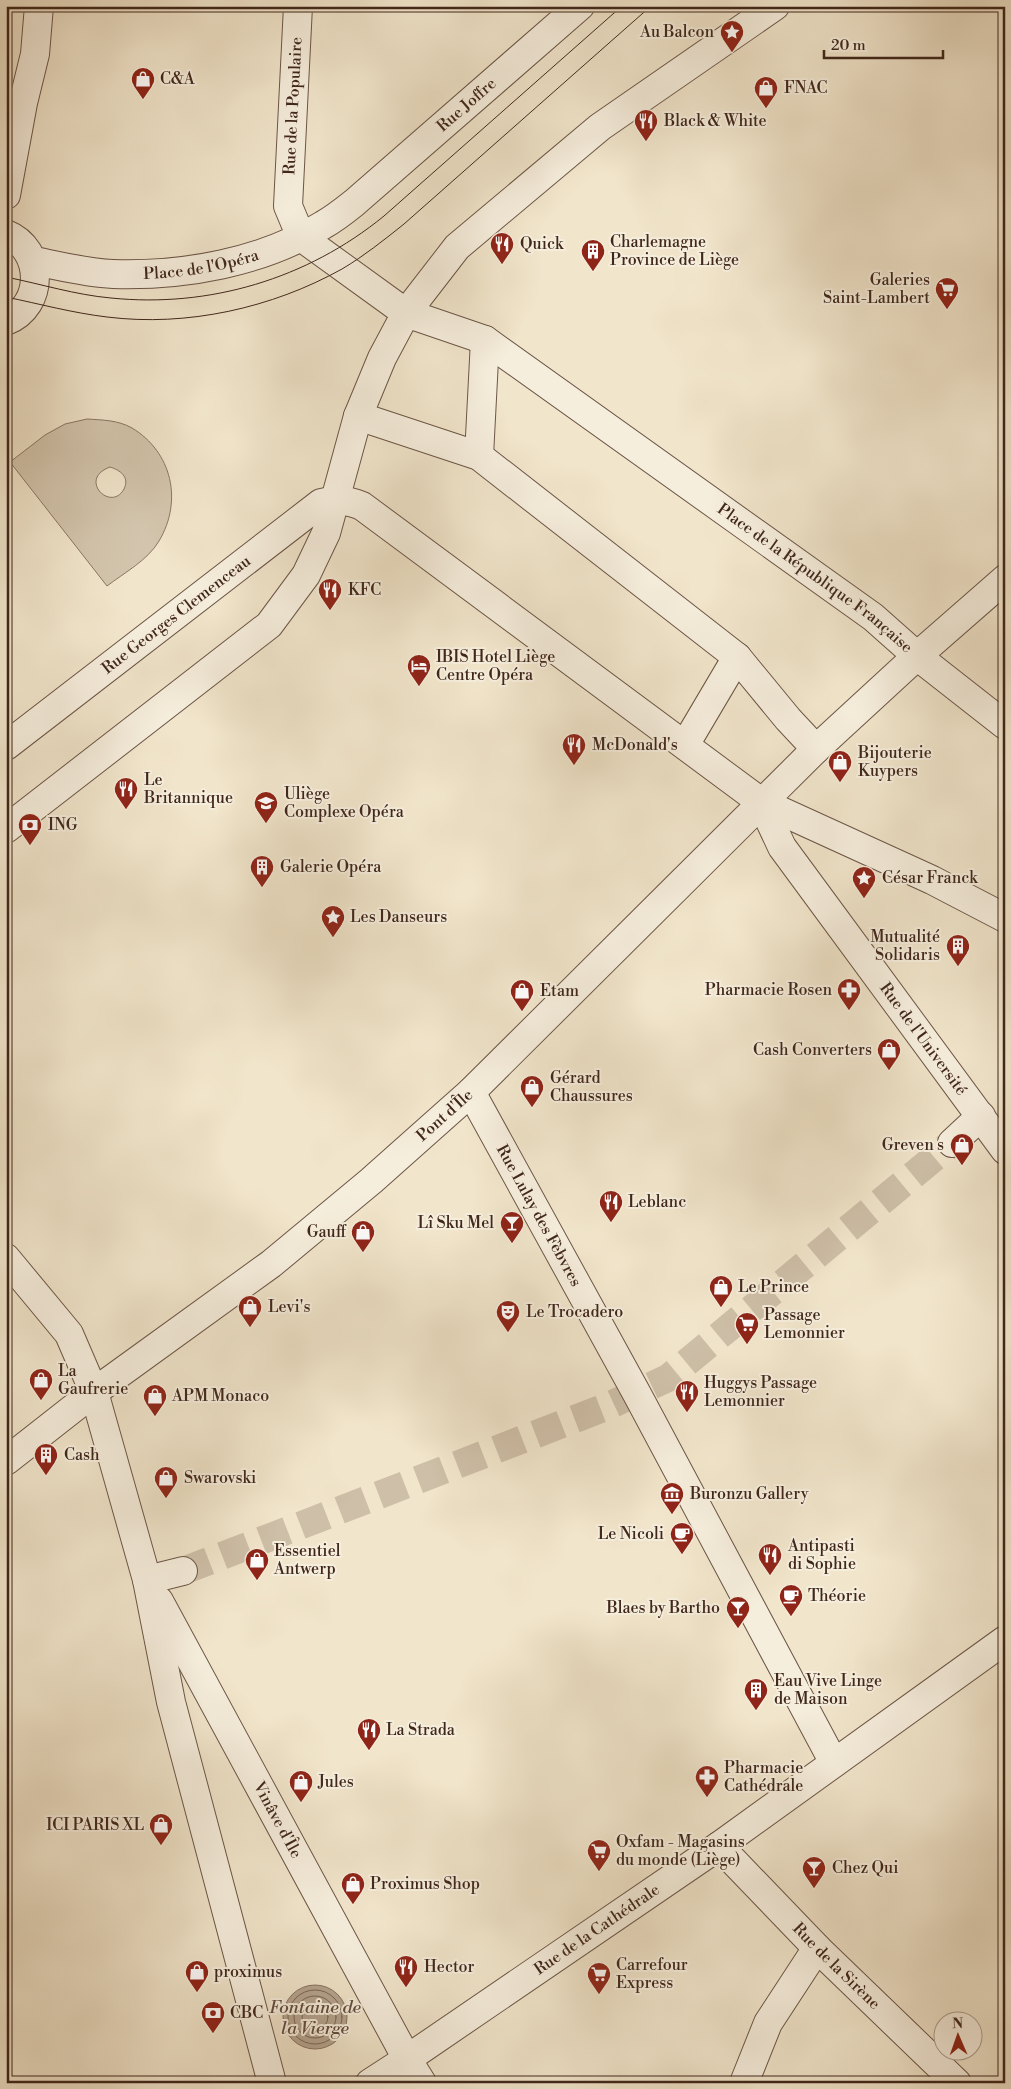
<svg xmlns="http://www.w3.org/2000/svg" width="1011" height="2089" viewBox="0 0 1011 2089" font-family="'Libre Bodoni',serif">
  <rect width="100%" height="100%" fill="#f1e5cb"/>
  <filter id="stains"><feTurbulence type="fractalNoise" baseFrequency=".004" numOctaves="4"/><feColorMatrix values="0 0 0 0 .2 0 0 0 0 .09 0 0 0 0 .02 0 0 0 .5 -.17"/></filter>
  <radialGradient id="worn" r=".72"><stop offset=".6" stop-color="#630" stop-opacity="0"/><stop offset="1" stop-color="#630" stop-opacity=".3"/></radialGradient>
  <path fill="#d3c5ad" stroke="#8a7664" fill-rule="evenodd" d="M87,419c15,1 31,1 45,9 40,24 51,73 27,113 -11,19 -35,32 -52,45l-97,-124 35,-27 20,-11zM110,467c10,3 20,10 14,22 -13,24 -47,-10 -14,-22z"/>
  <circle fill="#b5a48f" stroke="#867261" cx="315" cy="2017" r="32"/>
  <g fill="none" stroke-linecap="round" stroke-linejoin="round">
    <g stroke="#7a6655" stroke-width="1">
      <circle cx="315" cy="2017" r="27"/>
      <circle cx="315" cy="2017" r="21"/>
      <circle cx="315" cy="2017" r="13"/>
    </g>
    <path stroke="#cebfa8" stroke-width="28" stroke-dasharray="28 14" stroke-linecap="butt" d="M183,1571l423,-164 62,-29 284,-235"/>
    <g stroke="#6c5647" stroke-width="30">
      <g id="street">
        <path id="s1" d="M298,6l-10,200 13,31 105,76 79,27 388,277 44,39 88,69"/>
        <path d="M6,195l17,-92 12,-49 4,-48"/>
        <path d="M6,234c38,15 39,72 0,87"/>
        <path id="s2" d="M34,261c26,5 52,12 79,13 71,2 148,-11 210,-49 11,-6 21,-14 31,-22l226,-197"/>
        <path d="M358,416l121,40 258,201 51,62 28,30"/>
        <path d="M479,456l6,-116"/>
        <path d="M685,745l52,-88"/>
        <path id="s3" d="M6,746l315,-243c16,-4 26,-3 41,3l399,296 171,78 73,38"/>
        <path id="s4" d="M761,802l21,45 223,303"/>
        <path d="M6,829l263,-204 37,-50 20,-42 32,-117 24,-58 24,-45 51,-66 143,-120 175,-121"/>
        <path id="s5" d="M471,1092l166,302 197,369"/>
        <path d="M952,1143l29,-27"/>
        <path d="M6,1258l63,76 25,58 53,188 24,122 101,381"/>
        <path id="s6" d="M6,1461l88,-69 177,-128 100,-83 100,-89 345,-343 101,-93 88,-77"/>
        <path d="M147,1580l36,-9"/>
        <path id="s7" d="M159,1601l248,458 15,24"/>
        <path id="s8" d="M719,1846l98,102 140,135"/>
        <path id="s9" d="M370,2083l37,-24 312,-213 286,-206"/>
        <path d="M744,2083l24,-60 49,-75"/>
      </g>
    </g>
    <use href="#street" stroke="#f6eedd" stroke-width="28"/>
    <g stroke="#40271b" stroke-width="1">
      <path d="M6,277c35,7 70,18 105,21 98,10 196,-19 273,-82l238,-210"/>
      <path d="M6,297c34,7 67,16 101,20 80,10 165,-9 235,-48 22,-13 42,-29 62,-45l247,-218"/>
    </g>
  </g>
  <defs>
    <g id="sight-pin" transform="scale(1.25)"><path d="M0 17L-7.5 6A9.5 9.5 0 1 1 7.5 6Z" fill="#8f2418" stroke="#f6eedd"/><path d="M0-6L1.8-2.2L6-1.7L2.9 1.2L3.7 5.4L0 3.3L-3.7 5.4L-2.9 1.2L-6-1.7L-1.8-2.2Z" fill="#fff"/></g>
    <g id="shop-pin" transform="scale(1.25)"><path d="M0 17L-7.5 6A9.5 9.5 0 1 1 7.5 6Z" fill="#8f2418" stroke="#f6eedd"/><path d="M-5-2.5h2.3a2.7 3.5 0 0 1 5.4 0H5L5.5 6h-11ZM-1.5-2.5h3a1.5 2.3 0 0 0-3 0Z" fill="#fff"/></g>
    <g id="restaurant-pin" transform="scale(1.25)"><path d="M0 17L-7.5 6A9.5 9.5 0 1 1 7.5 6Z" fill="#8f2418" stroke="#f6eedd"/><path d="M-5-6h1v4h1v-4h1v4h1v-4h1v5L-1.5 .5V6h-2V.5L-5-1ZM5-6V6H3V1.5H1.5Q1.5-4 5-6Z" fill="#fff"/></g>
    <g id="building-pin" transform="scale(1.25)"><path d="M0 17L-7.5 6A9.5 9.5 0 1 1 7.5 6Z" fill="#8f2418" stroke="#f6eedd"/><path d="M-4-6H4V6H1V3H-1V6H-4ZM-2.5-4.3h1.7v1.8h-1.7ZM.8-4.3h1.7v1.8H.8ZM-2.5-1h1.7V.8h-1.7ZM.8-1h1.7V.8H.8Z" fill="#fff"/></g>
    <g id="supermarket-pin" transform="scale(1.25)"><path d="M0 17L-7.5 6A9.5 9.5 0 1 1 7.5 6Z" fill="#8f2418" stroke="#f6eedd"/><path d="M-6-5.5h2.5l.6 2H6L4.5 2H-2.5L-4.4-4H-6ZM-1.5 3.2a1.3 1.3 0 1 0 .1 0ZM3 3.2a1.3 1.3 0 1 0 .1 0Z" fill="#fff"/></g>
    <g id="hotel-pin" transform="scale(1.25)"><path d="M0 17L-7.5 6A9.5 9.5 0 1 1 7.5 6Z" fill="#8f2418" stroke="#f6eedd"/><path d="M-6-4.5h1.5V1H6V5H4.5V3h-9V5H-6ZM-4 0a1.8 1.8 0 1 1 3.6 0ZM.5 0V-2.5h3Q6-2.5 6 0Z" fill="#fff"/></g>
    <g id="university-pin" transform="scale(1.25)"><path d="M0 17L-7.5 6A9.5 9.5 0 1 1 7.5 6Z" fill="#8f2418" stroke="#f6eedd"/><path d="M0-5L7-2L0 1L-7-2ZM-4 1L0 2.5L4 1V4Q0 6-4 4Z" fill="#fff"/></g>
    <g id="bank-pin" transform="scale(1.25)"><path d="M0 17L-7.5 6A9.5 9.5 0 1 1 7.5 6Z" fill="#8f2418" stroke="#f6eedd"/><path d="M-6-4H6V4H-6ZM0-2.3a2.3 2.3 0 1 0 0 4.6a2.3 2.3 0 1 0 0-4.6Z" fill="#fff"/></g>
    <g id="pharmacy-pin" transform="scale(1.25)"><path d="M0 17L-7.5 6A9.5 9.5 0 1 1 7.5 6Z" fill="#8f2418" stroke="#f6eedd"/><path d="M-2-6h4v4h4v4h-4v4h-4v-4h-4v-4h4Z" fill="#fff"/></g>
    <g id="bar-pin" transform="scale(1.25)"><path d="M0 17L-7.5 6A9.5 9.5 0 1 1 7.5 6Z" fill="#8f2418" stroke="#f6eedd"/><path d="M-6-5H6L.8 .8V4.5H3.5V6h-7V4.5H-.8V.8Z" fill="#fff"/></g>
    <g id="theatre-pin" transform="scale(1.25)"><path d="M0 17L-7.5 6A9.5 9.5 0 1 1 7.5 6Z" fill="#8f2418" stroke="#f6eedd"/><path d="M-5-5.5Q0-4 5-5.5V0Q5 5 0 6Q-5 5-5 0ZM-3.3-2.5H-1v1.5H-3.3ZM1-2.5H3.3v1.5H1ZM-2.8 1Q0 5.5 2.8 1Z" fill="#fff"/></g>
    <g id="museum-pin" transform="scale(1.25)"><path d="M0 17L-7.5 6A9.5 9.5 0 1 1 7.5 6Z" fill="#8f2418" stroke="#f6eedd"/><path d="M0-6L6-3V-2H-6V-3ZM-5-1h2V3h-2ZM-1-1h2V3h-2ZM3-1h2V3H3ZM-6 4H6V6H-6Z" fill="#fff"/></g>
    <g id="cafe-pin" transform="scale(1.25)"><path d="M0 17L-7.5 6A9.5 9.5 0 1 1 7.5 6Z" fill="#8f2418" stroke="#f6eedd"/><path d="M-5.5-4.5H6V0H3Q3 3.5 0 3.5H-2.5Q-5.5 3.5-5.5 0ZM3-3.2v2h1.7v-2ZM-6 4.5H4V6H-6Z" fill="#fff"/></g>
  </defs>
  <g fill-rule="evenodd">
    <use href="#sight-pin" x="732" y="32"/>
    <use href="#shop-pin" x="143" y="79"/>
    <use href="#shop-pin" x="766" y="88"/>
    <use href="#restaurant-pin" x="646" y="121"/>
    <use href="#restaurant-pin" x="502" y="244"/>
    <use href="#building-pin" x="593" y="251"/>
    <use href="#supermarket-pin" x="947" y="289"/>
    <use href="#restaurant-pin" x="330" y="590"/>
    <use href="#hotel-pin" x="419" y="666"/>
    <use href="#restaurant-pin" x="574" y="745"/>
    <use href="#shop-pin" x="840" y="762"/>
    <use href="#restaurant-pin" x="126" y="789"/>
    <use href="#university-pin" x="266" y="803"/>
    <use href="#bank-pin" x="30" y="825"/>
    <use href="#building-pin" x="262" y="867"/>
    <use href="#sight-pin" x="864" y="878"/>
    <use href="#sight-pin" x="333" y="917"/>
    <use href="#building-pin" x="958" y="946"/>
    <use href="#pharmacy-pin" x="849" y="990"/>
    <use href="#shop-pin" x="522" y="991"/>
    <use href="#shop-pin" x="889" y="1050"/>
    <use href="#shop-pin" x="532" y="1087"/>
    <use href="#shop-pin" x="962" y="1145"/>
    <use href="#restaurant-pin" x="611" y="1202"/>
    <use href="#bar-pin" x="512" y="1223"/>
    <use href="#shop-pin" x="363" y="1232"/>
    <use href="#shop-pin" x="721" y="1287"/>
    <use href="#shop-pin" x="250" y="1307"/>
    <use href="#theatre-pin" x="508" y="1312"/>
    <use href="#supermarket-pin" x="747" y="1324"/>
    <use href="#shop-pin" x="41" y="1380"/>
    <use href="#restaurant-pin" x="687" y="1392"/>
    <use href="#shop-pin" x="155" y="1396"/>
    <use href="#building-pin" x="46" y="1455"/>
    <use href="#shop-pin" x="166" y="1478"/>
    <use href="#museum-pin" x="672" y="1494"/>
    <use href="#cafe-pin" x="682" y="1534"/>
    <use href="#restaurant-pin" x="770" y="1555"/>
    <use href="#shop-pin" x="257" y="1560"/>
    <use href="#cafe-pin" x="791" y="1596"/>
    <use href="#bar-pin" x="738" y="1608"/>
    <use href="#building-pin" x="756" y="1690"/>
    <use href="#restaurant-pin" x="369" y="1730"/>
    <use href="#pharmacy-pin" x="707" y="1777"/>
    <use href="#shop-pin" x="301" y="1782"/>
    <use href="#shop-pin" x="161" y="1825"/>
    <use href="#supermarket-pin" x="599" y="1851"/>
    <use href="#bar-pin" x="814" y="1868"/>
    <use href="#shop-pin" x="353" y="1884"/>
    <use href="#restaurant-pin" x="406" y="1967"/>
    <use href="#shop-pin" x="197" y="1972"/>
    <use href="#supermarket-pin" x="599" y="1974"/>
    <use href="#bank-pin" x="213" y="2013"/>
  </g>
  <g text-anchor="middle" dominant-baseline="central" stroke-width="4" stroke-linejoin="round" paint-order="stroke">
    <g font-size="16" fill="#40271b" stroke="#f6eedd" text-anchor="start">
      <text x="714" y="32" text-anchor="end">Au Balcon</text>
      <text x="160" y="79">C&amp;A</text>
      <text x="784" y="88">FNAC</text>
      <text x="664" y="121">Black &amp; White</text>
      <text x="610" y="242">Charlemagne<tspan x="610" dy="18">Province de Liège</tspan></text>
      <text x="520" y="244">Quick</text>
      <text x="930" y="280" text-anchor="end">Galeries<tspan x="930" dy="18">Saint-Lambert</tspan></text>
      <text x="348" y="590">KFC</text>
      <text x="436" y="657">IBIS Hotel Liège<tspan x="436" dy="18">Centre Opéra</tspan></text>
      <text x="592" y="745">McDonald's</text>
      <text x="858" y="753">Bijouterie<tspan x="858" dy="18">Kuypers</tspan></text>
      <text x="144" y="780">Le<tspan x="144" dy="18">Britannique</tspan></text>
      <text x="284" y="794">Uliège<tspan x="284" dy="18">Complexe Opéra</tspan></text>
      <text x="48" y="825">ING</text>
      <text x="280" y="867">Galerie Opéra</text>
      <text x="882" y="878">César Franck</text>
      <text x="350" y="917">Les Danseurs</text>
      <text x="940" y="937" text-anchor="end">Mutualité<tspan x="940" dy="18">Solidaris</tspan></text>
      <text x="832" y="990" text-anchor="end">Pharmacie Rosen</text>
      <text x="540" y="991">Etam</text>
      <text x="872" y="1050" text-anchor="end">Cash Converters</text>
      <text x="550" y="1078">Gérard<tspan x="550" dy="18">Chaussures</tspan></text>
      <text x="944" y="1145" text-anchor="end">Greven s</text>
      <text x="628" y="1202">Leblanc</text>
      <text x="494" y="1223" text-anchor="end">Lî Sku Mel</text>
      <text x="346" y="1232" text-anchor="end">Gauff</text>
      <text x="738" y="1287">Le Prince</text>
      <text x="268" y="1307">Levi's</text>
      <text x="526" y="1312">Le Trocadero</text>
      <text x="764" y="1315">Passage<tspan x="764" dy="18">Lemonnier</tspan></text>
      <text x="58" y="1371">La<tspan x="58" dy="18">Gaufrerie</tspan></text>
      <text x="704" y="1383">Huggys Passage<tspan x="704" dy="18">Lemonnier</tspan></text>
      <text x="172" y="1396">APM Monaco</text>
      <text x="64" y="1455">Cash</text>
      <text x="184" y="1478">Swarovski</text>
      <text x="690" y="1494">Buronzu Gallery</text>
      <text x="664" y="1534" text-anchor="end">Le Nicoli</text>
      <text x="788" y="1546">Antipasti<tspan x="788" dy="18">di Sophie</tspan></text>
      <text x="274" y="1551">Essentiel<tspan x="274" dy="18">Antwerp</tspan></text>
      <text x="808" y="1596">Théorie</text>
      <text x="720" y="1608" text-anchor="end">Blaes by Bartho</text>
      <text x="774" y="1681">Eau Vive Linge<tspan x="774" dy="18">de Maison</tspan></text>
      <text x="386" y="1730">La Strada</text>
      <text x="724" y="1768">Pharmacie<tspan x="724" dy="18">Cathédrale</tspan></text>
      <text x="318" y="1782">Jules</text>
      <text x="144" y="1825" text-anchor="end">ICI PARIS XL</text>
      <text x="616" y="1842">Oxfam - Magasins<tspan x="616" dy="18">du monde (Liège)</tspan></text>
      <text x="832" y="1868">Chez Qui</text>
      <text x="370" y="1884">Proximus Shop</text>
      <text x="616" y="1965">Carrefour<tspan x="616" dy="18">Express</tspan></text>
      <text x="424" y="1967">Hector</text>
      <text x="214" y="1972">proximus</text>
      <text x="230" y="2013">CBC</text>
    </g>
    <g font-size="16" fill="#40271b" stroke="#f6eedd">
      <text stroke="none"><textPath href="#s2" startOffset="486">Rue Joffre</textPath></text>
      <text transform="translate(293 106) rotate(-87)">Rue de la Populaire</text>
      <text stroke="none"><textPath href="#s2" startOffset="169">Place de l'Opéra</textPath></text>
      <text stroke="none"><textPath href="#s1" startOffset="854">Place de la République Française</textPath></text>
      <text stroke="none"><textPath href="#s3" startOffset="215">Rue Georges Clemenceau</textPath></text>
      <text stroke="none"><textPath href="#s4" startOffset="288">Rue de l'Université</textPath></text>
      <text stroke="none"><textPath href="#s6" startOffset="559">Pont d'Île</textPath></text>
      <text stroke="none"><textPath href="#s5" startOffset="141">Rue Lulay des Fèbvres</textPath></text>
      <text stroke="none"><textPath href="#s7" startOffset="249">Vinâve d'Île</textPath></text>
      <text stroke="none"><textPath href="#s9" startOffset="274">Rue de la Cathédrale</textPath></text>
      <text stroke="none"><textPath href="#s8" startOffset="168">Rue de la Sirène</textPath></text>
    </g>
    <g font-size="18" font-style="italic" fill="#634c3e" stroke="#f6eedd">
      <text x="315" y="2007">Fontaine de<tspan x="315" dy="21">la Vierge</tspan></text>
    </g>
  </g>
  <rect width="1011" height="2089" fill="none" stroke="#f1e5cb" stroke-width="25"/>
  <rect x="8" y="8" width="996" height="2074" fill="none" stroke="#40271b" stroke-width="2.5"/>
  <rect x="12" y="12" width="986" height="2064" fill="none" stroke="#40271b"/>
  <g transform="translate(958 2036) rotate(358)"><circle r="24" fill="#f6eedd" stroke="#ad9e8f"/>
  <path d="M0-4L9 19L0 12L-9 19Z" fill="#8f2418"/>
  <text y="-8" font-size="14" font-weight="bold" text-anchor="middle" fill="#40271b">N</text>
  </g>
  <path d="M824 50v8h119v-8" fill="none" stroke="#40271b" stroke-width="2.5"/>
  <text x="831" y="50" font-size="15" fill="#40271b" stroke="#f6eedd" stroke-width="4" paint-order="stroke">20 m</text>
  <rect width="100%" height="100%" filter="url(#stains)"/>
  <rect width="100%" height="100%" fill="url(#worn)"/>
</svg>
